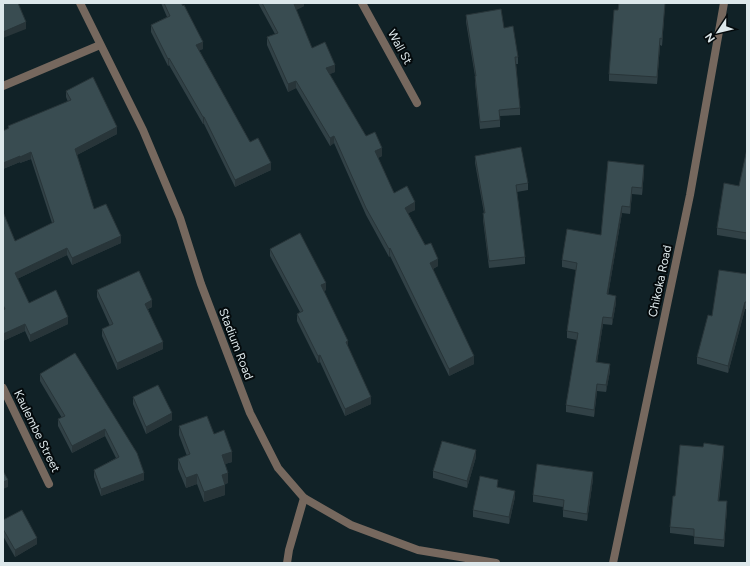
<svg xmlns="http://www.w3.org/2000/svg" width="750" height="566" viewBox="0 0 750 566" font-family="Figtree,sans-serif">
  <rect width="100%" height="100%" fill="#112227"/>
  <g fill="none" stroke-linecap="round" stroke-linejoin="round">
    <g stroke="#76685e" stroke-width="8">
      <path d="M362,3l55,100"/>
      <path d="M3,86l97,-41"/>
      <path d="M3,388l46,96"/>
      <path d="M287,563l2,-13 15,-52"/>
    </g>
    <g stroke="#76685e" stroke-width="8">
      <path d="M80,3l63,127 37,88 21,66 49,129 28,55 26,30 47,27 67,25 78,13"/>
      <path d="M613,563l77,-368 34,-192"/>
    </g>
  </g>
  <g fill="#314146">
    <path d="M161,3h20l22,46 -4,1 51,92 21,28 -36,17 -31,-63h-1l-34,-59 -1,1 -17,-34v-7l16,-8z"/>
    <path d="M258,3h46v3l-8,4 16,38 23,24 -6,2 37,62 16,20 -4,2 16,35 21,17 -7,3 17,32 13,21 -5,3 41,95 -25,12 -59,-120 -1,1 -23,-42 -32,-72 -4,3 -34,-58 -8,4 -21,-47v-8l8,-3z"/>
    <path d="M619,3h46l-3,43 -2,-1 -3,39 -48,-3v-7z"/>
    <path d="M466,15l38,13 14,29v7h-2l4,44v7l-20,1v11l-20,2 -5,-46v-7l-9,-54z"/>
    <path d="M66,91l51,43 -40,21 17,54 27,34 -49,22 -5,-10 -50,24 12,24 39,21 -38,18 -5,-11 -22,10v-129l12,29 37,-18 -21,-64 -11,4v-1l-17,7v-38l5,-2v-3l60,-24 -2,-5z"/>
    <path d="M747,149v91l-30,-5v-7l22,-42z"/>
    <path d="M475,156l53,27v7l-11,2 8,65v7l-36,4 -6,-48 1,-7 -9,-50z"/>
    <path d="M608,161l36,11 -2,23 -10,-1 -2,20 -8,-1 -14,82 8,8 -4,22 -9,-1 -6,38 13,9 -4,21 -9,-1 -3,26 -28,-5v-7l11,-65 -10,-2v-7l9,-61 -14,-3v-7l39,-25z"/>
    <path d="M270,249l56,41 -2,1 24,56 23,57 -26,12 -25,-54 -2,1 -21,-42v-7l3,-2 -30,-56z"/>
    <path d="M747,274v35h-2l-17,64 -31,-9v-7l15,-41z"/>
    <path d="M97,290l55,17 -4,2 15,40 -46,21 -15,-34v-7l8,-3 -13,-29z"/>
    <path d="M75,353l69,127 -43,16 -7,-19v-7l22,-12 -11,-22 -33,17 -14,-27v-7l4,-1 -22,-37v-7z"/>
    <path d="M133,397l39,23 -26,14 -13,-30z"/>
    <path d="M179,426l35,8 18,28 -7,2 3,19 -3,1v11l-21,7 -7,-18 -11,4 -8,-19v-10l9,-3 -8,-21z"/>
    <path d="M724,453l-5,48 8,7 -3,39 -30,-3v-8l-24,-3v-6l5,-31z"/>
    <path d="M476,457l-9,31 -34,-10v-7z"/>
    <path d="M593,479l-6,42 -24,-4v-10l-30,-5v-7z"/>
    <path d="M498,487l17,10 -6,27 -36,-7v-7z"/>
    <path d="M3,520l34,24 -22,13 -12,-21z"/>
  </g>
  <g fill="#283539">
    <path d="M296,3h8v3l-10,5v-7z"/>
    <path d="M665,3l-3,43v-7z"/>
    <path d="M26,22v7l-23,9v-6z"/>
    <path d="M660,38v7l-3,39v-7z"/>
    <path d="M203,42v7l-7,3v-7z"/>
    <path d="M169,58v7l-1,1v-7z"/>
    <path d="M335,65v7l-9,4v-8z"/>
    <path d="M296,81v7l-8,4v-8z"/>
    <rect x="203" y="117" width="1" height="7"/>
    <path d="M117,127v7l-42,22v-7z"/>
    <path d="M334,136v7l-4,3v-8z"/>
    <path d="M382,148v8l-7,3v-8z"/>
    <path d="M31,152v7l-11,4v-6z"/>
    <path d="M20,156v6l-17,7v-6z"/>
    <path d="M271,163v7l-36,17v-7z"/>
    <path d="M644,165v7l-2,23v-7z"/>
    <path d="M632,187v7l-2,20v-7z"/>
    <path d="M415,202v8l-10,5v-7z"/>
    <path d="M622,206v7l-15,88v-7z"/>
    <path d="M121,236v7l-49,22v-7z"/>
    <path d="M67,248v7l-52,25v-7z"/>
    <path d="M390,248v8l-1,1v-8z"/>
    <path d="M438,259v7l-8,4v-7z"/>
    <path d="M326,283v7l-5,2v-7z"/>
    <path d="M616,296v7l-4,22v-7z"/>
    <path d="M152,300v7l-7,3v-6z"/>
    <path d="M745,302v7l-17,64v-7z"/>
    <path d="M68,317v7l-38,18v-7z"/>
    <path d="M603,317v7l-7,45v-7z"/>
    <path d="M25,324v7l-22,10v-7z"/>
    <path d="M348,341v7l-2,-6z"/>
    <path d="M163,342v7l-46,21v-7z"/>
    <path d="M320,355v7l-2,1v-7z"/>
    <path d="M474,356v8l-25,12v-7z"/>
    <path d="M610,364v7l-4,21v-7z"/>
    <path d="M597,384v7l-3,26v-7z"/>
    <path d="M371,397v7l-26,12v-7z"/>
    <path d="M172,413v7l-26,14v-7z"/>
    <path d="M105,429v7l-33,17v-7z"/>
    <path d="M724,446v7l-6,54v-6z"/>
    <path d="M476,450v7l-9,31v-7z"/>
    <path d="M232,452v10l-10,3v-10z"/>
    <path d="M593,472v7l-6,42v-7z"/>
    <path d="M144,473v7l-43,16v-7z"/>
    <path d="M228,473v10l-6,2v-10z"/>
    <path d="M197,474v10l-11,4v-10z"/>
    <path d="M8,480v7l-5,2v-7z"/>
    <path d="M225,485v10l-21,7v-10z"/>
    <path d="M515,491v6l-6,27v-7z"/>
    <path d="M727,501v7l-3,39v-7z"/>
    <path d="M37,538v6l-22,13v-7z"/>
  </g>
  <g fill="#394c51" stroke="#283539">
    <path d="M3,3h15l8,19 -23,10z"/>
    <path d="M164,3h17l2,3 1,-1 19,37 -7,3 54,97 8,-4 13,25 -36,17 -31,-63h-1l-34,-59 -1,1 -17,-34 19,-9z"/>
    <path d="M262,3h34l-2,1 18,44 13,-6 10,23 -9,3 40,68 9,-4 7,16 -7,3 19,42 13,-7 8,16 -10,6 20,37 6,-2 7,16 -8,4 44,93 -25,13 -59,-121 -1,1 -23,-41 -32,-72 -4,2 -34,-57 -8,3 -21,-47 11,-4z"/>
    <path d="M619,3h46l-3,36 -2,-1 -3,39 -48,-3 5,-64h4z"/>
    <path d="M501,9l3,19 9,-2 5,31h-3l5,51 -21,2 1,10 -20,2 -5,-46h1l-10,-61z"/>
    <path d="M93,77l24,50 -42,22 19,60 12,-5 15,32 -49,22 -5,-10 -52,25 14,30 27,-13 12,27 -38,18 -5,-11 -22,10v-24l2,-1 -2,-4v-93l12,29 39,-19 -23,-70 -11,5v-1l-17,7v-32l6,-3 -1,-2 63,-26 -5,-9z"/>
    <path d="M521,147l7,36 -12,2 9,72 -36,4 -6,-48h2l-10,-57z"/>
    <path d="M747,149v84l-30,-5 7,-45 15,3z"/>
    <path d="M608,161l36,4 -2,23 -10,-1 -2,20 -8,-1 -15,88 9,2 -4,22 -9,-1 -7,45 14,2 -4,21 -9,-1 -3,26 -28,-5 12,-72 -11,-2 10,-68 -15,-3 5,-31 34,6z"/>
    <path d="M300,233l26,50 -5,2 27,56 -2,1 25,55 -26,12 -25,-54 -2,1 -21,-42 6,-3 -33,-62z"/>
    <path d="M719,270l28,4v28h-2l-17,64 -31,-9 11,-42 4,1z"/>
    <path d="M139,271l13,29 -7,4 18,38 -46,21 -15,-34 11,-5 -16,-34z"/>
    <path d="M75,353l62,100 7,20 -43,16 -7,-19 25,-13 -14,-28 -33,17 -14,-27 7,-3 -25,-42z"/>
    <path d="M158,385l14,28 -26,14 -13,-30z"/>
    <path d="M207,416l7,18 10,-4 8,22 -10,3 6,18 -6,2 3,10 -21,7 -7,-18 -11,4 -8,-19 12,-5 -11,-28z"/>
    <path d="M442,441l34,9 -9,31 -34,-10z"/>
    <path d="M704,443l20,3 -6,55h9l-3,39 -30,-3v-8l-24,-2 3,-31h2l5,-51 23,2z"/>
    <path d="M537,464l56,8 -6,42 -24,-4 1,-10 -31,-5z"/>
    <path d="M3,471l5,9 -5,2z"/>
    <path d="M480,476l18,4 -1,7 18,4 -6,26 -36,-7z"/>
    <path d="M22,510l15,28 -22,12 -12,-21v-9z"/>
  </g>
  <g text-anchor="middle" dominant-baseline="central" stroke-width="4" stroke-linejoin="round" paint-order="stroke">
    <g font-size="12" fill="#dce7ea" stroke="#040a0c">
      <text transform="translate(400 47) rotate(61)">Wall St</text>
      <text transform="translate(660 281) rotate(-78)">Chikoka Road</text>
      <text transform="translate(236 344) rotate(69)">Stadium Road</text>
      <text transform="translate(37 431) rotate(64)">Kaulembe Street</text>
    </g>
  </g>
  <rect width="750" height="566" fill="none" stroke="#dce7ea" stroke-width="8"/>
  <g transform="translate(718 32) rotate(235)" stroke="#040a0c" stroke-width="3" paint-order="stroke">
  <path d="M0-3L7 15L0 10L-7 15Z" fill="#dce7ea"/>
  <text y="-6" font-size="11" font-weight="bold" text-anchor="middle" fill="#dce7ea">N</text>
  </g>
</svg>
